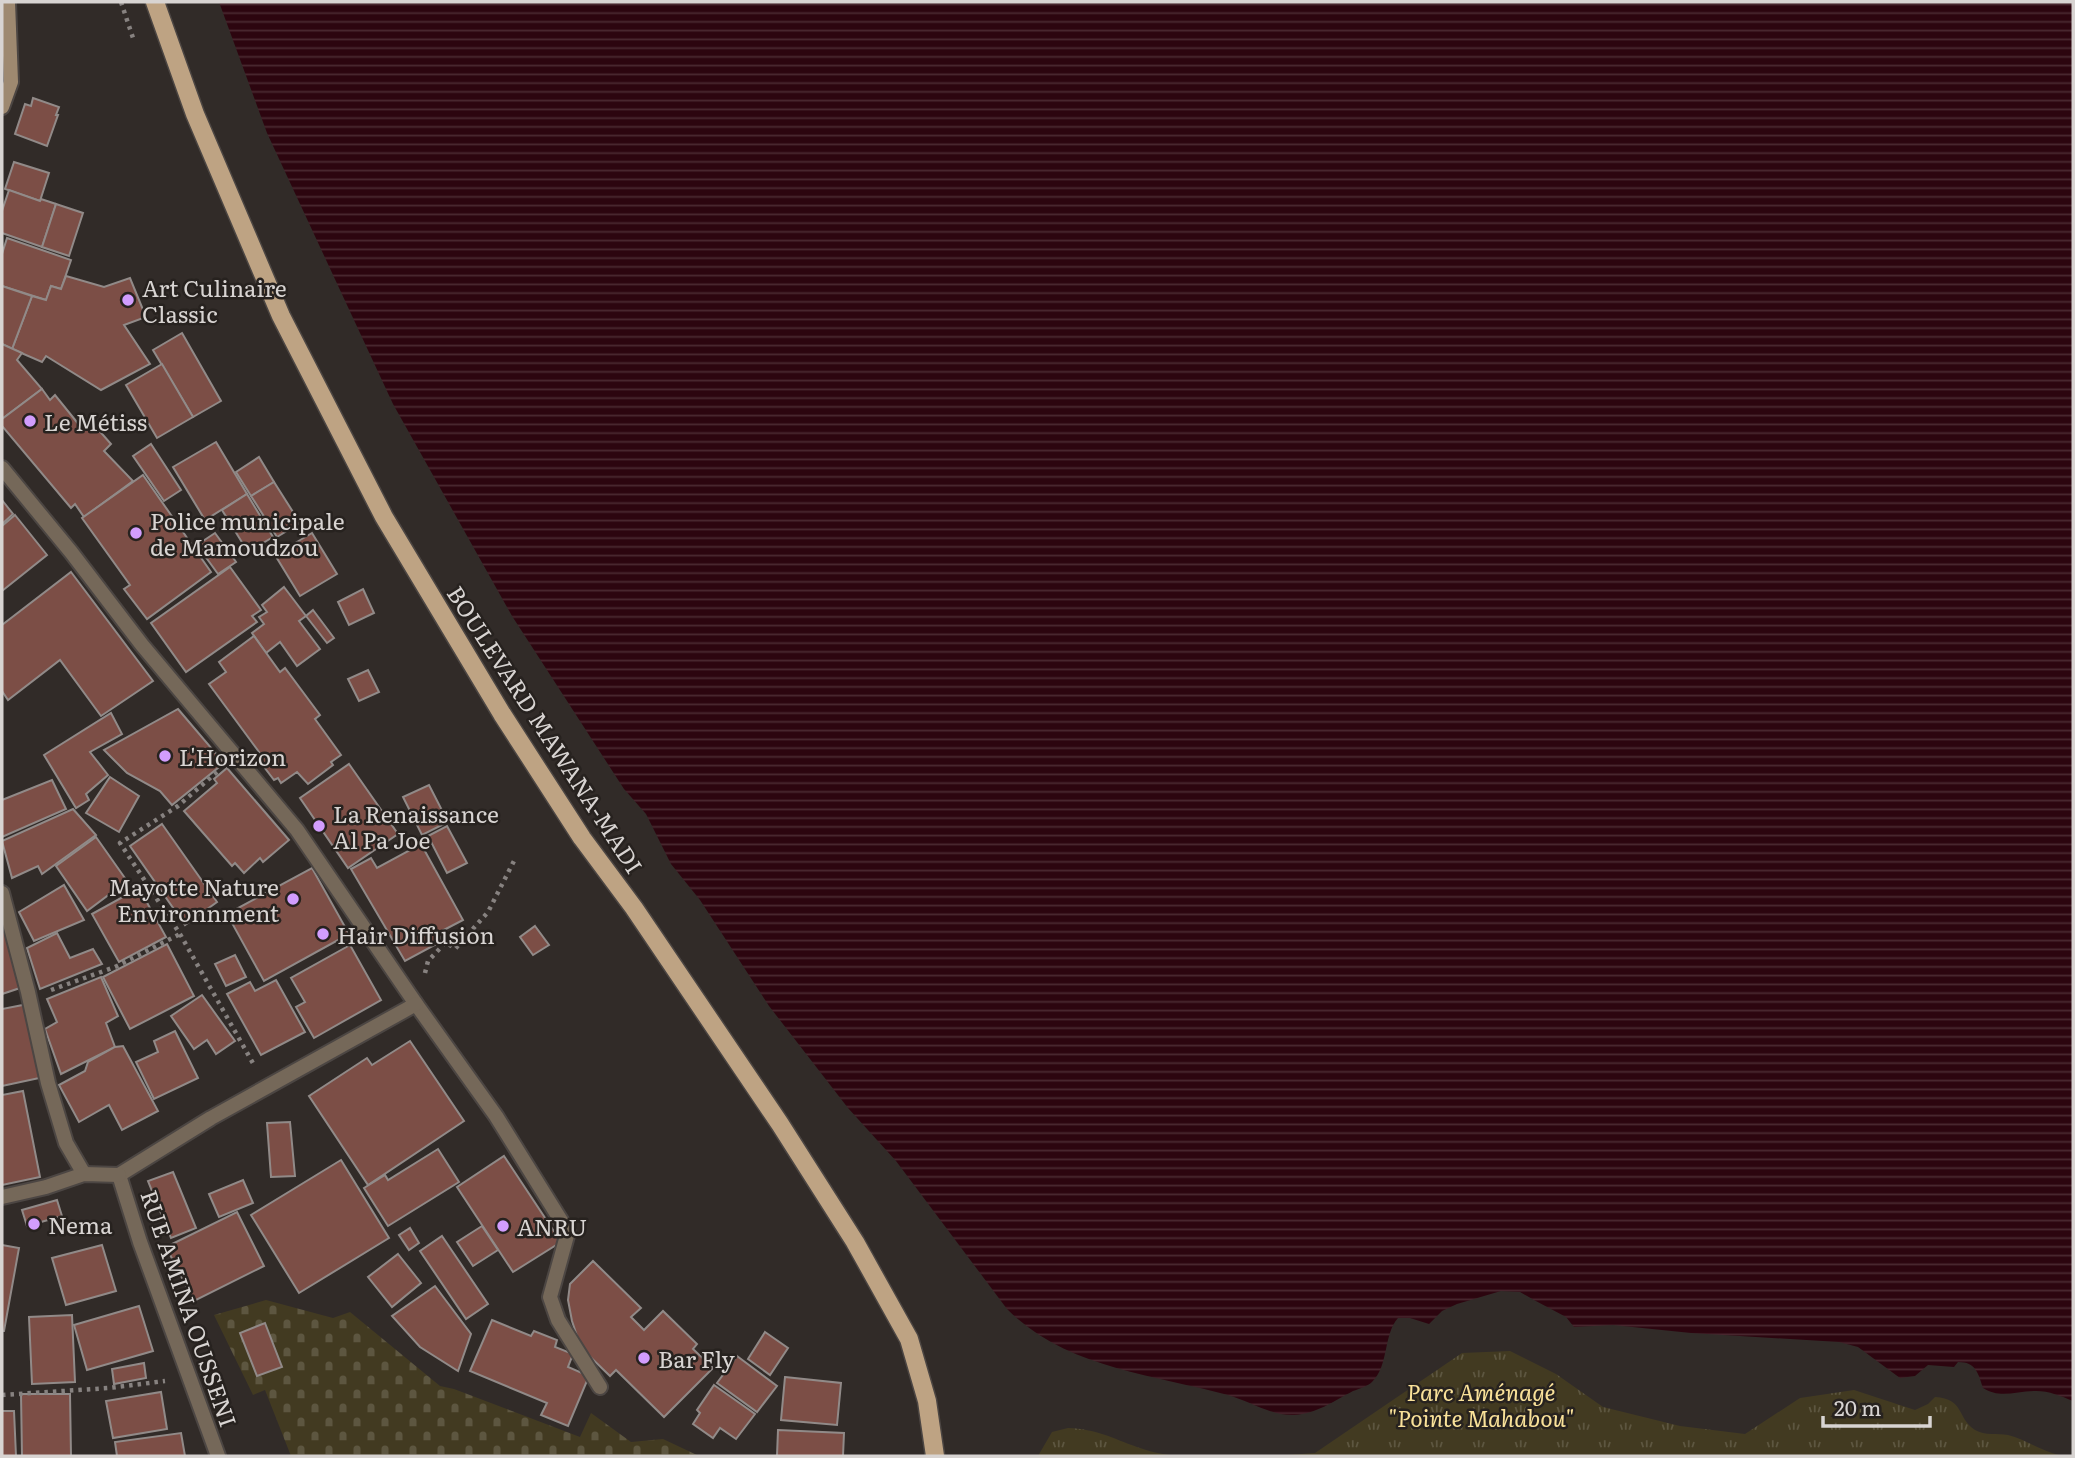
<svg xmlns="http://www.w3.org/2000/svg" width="2075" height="1458" viewBox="0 0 2075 1458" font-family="Literata,serif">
  <defs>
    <pattern id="cemetery-stones" width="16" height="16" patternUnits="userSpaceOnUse" patternTransform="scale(1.75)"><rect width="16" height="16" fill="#423a21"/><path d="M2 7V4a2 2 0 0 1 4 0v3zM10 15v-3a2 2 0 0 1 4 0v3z" fill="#5d5640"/></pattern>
    <pattern id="park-tufts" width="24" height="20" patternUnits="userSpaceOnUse" patternTransform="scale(1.75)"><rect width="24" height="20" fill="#423a21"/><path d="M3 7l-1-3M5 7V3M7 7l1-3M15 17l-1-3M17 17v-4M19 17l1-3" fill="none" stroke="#5d5640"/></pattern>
    <pattern id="water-rules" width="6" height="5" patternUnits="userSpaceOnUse" patternTransform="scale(1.75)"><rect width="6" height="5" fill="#2c050f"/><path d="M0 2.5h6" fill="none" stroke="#4a2931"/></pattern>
  </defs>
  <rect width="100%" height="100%" fill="#312b28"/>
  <path fill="url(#cemetery-stones)" d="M266,1300l67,18 17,-6 90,74 14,3 126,48 11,-24 40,29 32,-3 36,17h-408l-26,-66 -12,5 -39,-80z"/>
  <g fill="url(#park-tufts)">
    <path d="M1510,1351l46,23 47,33 77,19 65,8 55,-36 54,-8 61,20 13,-6 7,-7c30,2 21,20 40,33 10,6 22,3 33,5 20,5 37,19 58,21h-792l41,-3 147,-100z"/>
    <path d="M1068,1428c28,1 44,10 69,19 16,6 33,9 49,9h-148l14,-24z"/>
  </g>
  <path fill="url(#water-rules)" d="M219,2h1854v1399c-12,-5 -24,-10 -37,-10 -20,0 -36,8 -53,-3 -5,-15 -7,-26 -25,-26l-4,5 -26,-2 -13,11 -15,2 -42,-31 -19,-5 -148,-9 -78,-8 -39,2 -8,-10 -32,-17 -14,-8 -19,-1 -44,13 -15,7 -13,13 -19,-6h-12c-15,17 -9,48 -26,64 -4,4 -13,7 -19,9 -19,10 -37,23 -59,24 -22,1 -45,-14 -66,-20 -77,-21 -162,-27 -221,-86l-111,-148 -48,-53 -79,-102 -69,-106 -29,-36 -25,-50 -22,-25 -112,-173 -119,-212 -126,-271z"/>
  <g fill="#7c4e46" stroke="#918a88" stroke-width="2">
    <path d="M33,98l26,9 -3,8h2l-11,31 -32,-12 10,-30 6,2z"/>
    <path d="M14,162l35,11 -9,28 -35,-12z"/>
    <path d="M9,190l31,11 1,-2 15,5 -14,43 -40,-14v-22z"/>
    <path d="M56,204l27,9 -14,43 -27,-9z"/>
    <path d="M7,238l64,22 -10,29 -10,-3 -5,14 -44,-14v-32z"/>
    <path d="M66,276l38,11 26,-9 16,39 -22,8 26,39 -49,26 -55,-34 -4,6 -30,-13 20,-53 14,4 5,-14 10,3z"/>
    <path d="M2,286l30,10 -20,53 -10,-5z"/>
    <path d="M182,333l39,68 -28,16 -40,-67z"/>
    <path d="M2,344l20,9 -5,7 25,29 -40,30z"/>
    <path d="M162,364l31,53 -36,21 -31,-53z"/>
    <path d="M42,389l8,11 5,-5 25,31 9,-7 22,25 -7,7 29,30 -49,36 -9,-13 -4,4 -69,-82v-7z"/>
    <path d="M216,442l31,52 -42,26 -32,-53z"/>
    <path d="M151,444l30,46 -17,11 -31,-45z"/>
    <path d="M259,457l15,25 -23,14 -15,-24z"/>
    <path d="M143,475l68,97 -64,47 -23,-30 6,-4 -48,-67z"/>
    <path d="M274,482l26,41 -23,14 -26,-41z"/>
    <path d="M247,494l26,43 -25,15 -26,-42z"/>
    <path d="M2,500l11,14 -11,10z"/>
    <path d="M15,515l32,40 -45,36v-65z"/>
    <path d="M215,533l21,29 -18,12 -21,-29z"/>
    <path d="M312,533l25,41 -37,22 -25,-41z"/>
    <path d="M230,567l31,43 -9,6 5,6 -71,50 -35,-49z"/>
    <path d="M71,572l82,109 -52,35 -41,-56 -52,40 -6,-9v-66z"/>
    <path d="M284,587l22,29 -7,5 21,28 -23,17 -17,-24 -14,11 -14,-20 12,-9 -5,-7 8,-5 -5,-7z"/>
    <path d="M363,589l11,24 -25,12 -11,-23z"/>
    <path d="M313,610l21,28 -7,5 -21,-27z"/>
    <path d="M254,636l26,36 5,-4 35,47 -5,4 26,36 -10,7 2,3 -25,19 -11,-12 -16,11 -3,-5 -4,2 -16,-21 4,-3 -53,-72 17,-12 -7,-10z"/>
    <path d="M368,670l11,22 -20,9 -11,-22z"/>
    <path d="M178,709l46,54 -52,42 -12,-14 -33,-18 -23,-23z"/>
    <path d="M111,713l11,21 -32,18 18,23 -22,19 3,6 -13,8 -32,-53z"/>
    <path d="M349,764l49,70 -50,34 -48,-70z"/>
    <path d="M227,768l62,72 -26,22 -3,-4 -16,15 -9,-10 -3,3 -48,-55 33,-28 -3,-4z"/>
    <path d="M110,777l29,19 -20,36 -33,-19z"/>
    <path d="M52,780l14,29 -64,28v-37z"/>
    <path d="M429,785l19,37 -26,13 -19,-38z"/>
    <path d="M73,809l23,26 -54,39 -4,-8 -26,12 -10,-37z"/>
    <path d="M162,824l55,78 -32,23 -55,-79z"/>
    <path d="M447,826l20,37 -20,10 -19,-37z"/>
    <path d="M96,837l31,44 -40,30 -31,-45z"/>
    <path d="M421,844l42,76 -25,13 4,8 -37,20 -54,-92 20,-11 6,10z"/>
    <path d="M312,868l37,66 -85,47 -37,-67z"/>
    <path d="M64,885l20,35 -50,21 -15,-29z"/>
    <path d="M139,888l27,49 -47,25 -27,-48z"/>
    <path d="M2,921l21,66 -21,7z"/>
    <path d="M535,926l14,19 -16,10 -13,-18z"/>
    <path d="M57,933l13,25 23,-9 9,15 -62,25 -13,-41z"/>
    <path d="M167,944l27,52 -64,33 -27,-52z"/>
    <path d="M350,945l31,55 -67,38 -18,-31 9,-5 -14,-24z"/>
    <path d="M235,955l11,22 -20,9 -11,-22z"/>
    <path d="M101,977l17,39 -12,7 9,24 -54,27 -16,-45 12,-7 -10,-23z"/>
    <path d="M276,980l29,52 -44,23 -34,-61 23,-12 5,9z"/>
    <path d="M202,995l33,46 -19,13 -9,-14 -13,9 -23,-33z"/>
    <path d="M28,1004l16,73 -42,9v-77z"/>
    <path d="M175,1031l23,47 -44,21 -18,-37 22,-10 -4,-11z"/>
    <path d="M410,1041l54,80 -96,64 -59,-89 58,-38 5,7z"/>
    <path d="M123,1046l35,65 -36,19 -13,-25 -30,17 -20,-37 26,-14 3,-9 27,-15z"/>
    <path d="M23,1091l17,86 -38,8v-90z"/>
    <path d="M290,1122l5,54 -24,1 -4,-54z"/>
    <path d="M438,1149l21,33 -71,44 -24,-38 21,-13 3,5z"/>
    <path d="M504,1156l57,86 -48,30 -56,-85z"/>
    <path d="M341,1160l48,78 -90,55 -48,-78z"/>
    <path d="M173,1172l23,56 -25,10 -23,-57z"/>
    <path d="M243,1180l10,23 -34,14 -10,-23z"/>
    <path d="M57,1200l5,16 -35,10 -5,-16z"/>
    <path d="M237,1212l27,54 -70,35 -28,-54z"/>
    <path d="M482,1226l16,24 -25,16 -16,-24z"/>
    <path d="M410,1228l9,15 -10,7 -10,-15z"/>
    <path d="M442,1236l46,68 -22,15 -46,-68z"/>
    <path d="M2,1245l17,3 -15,83h-2z"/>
    <path d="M102,1245l14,46 -50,14 -14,-47z"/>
    <path d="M398,1254l23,29 -29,24 -24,-30z"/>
    <path d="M593,1261l48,47 -10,9 13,13 19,-19 34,33 -4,5 20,19 -49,49 -48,-47 -6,6 -29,-28 -9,-27 -4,-21 2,-16z"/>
    <path d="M435,1286l36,48 -13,37 -38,-24 -28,-31z"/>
    <path d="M139,1306l14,45 -66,19 -13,-45z"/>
    <path d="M72,1315l3,67 -43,2 -3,-67z"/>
    <path d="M492,1320l39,16 3,-5 23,9 -2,7 18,7 -5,13 21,9 -21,50 -27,-11 6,-12 -77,-32z"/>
    <path d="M265,1323l17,44 -25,9 -17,-43z"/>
    <path d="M765,1332l23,16 -18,27 -22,-16z"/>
    <path d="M737,1356l40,30 -20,26 -40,-29z"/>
    <path d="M144,1363l2,15 -32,6 -2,-15z"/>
    <path d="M785,1377l56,6 -4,42 -56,-5z"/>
    <path d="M714,1385l41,29 -19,25 -16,-11 -7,10 -20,-14 7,-11 -3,-3z"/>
    <path d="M161,1392l6,37 -54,9 -7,-37z"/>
    <path d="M21,1394h49l1,62h-49z"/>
    <path d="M2,1411h12l2,45h-14z"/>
    <path d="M778,1430l66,3 -1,23h-66z"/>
    <path d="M181,1433l4,23h-68l-2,-14z"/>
  </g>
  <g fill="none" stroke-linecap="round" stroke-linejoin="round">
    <g stroke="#4c4643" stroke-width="18">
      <path id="lane" d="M2,893l26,99 20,91 18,60 18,31"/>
    </g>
    <g stroke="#4c4643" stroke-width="18">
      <g id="street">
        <path d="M2,468l69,84 71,93 155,185 119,174 80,112 72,116 -18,65 8,23 42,67"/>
        <path d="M119,1175l92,-57 205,-114"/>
        <path d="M119,1175l21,67 78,214"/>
        <path d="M2,1197l44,-10 38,-13 35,1"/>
      </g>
    </g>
    <g stroke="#4c4643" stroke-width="18">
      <path id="secondary" d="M2,107l9,-25 -3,-80"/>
    </g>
    <g stroke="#4c4643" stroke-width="21">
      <path id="primary" d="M155,2l40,112 86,202 103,201 118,197 80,124 52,70 146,216 75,118 54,97 18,62 8,55"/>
    </g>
    <g stroke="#878280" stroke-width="4.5" stroke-dasharray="3.5 5" stroke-linecap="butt">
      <path d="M121,2l12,36"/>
      <path d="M217,772l-39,34 -58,37 60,91 74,131"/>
      <path d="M425,973l3,-12 18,-19 9,7 33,-37 27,-53"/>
      <path d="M51,990l64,-23 65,-33"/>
      <path d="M2,1395l107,-7 56,-7"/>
    </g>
    <use href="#lane" stroke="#756859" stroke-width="14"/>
    <use href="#street" stroke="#756859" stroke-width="14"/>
    <use href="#secondary" stroke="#9e8970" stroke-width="14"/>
    <use href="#primary" stroke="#bea383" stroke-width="18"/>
  </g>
  <g fill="#d29dfd" stroke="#27221f" stroke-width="2.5">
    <circle cx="128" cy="300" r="7"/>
    <circle cx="30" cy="421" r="7"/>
    <circle cx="136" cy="533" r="7"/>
    <circle cx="165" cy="756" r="7"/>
    <circle cx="319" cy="826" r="7"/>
    <circle cx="293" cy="899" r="7"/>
    <circle cx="323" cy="934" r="7"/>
    <circle cx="34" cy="1224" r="7"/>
    <circle cx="503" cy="1226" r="7"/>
    <circle cx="644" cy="1358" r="7"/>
  </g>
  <g text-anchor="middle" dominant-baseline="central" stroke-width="5" stroke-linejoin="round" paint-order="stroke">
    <g font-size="23" fill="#d8d4d2" stroke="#27221f" text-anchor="start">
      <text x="142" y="287">Art Culinaire<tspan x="142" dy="26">Classic</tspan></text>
      <text x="44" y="421">Le Métiss</text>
      <text x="150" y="520">Police municipale<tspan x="150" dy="26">de Mamoudzou</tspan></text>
      <text x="179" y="756">L'Horizon</text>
      <text x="333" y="813">La Renaissance<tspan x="333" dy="26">Al Pa Joe</tspan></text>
      <text x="279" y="886" text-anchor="end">Mayotte Nature<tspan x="279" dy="26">Environnment</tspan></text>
      <text x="337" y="934">Hair Diffusion</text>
      <text x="48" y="1224">Nema</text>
      <text x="517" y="1226">ANRU</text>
      <text x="658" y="1358">Bar Fly</text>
    </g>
    <g font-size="23" fill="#d8d4d2" stroke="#27221f">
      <text transform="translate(546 729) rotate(57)">BOULEVARD MAWANA-MADI</text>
      <text transform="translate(190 1308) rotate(71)">RUE AMINA OUSSENI</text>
    </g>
    <g font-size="23" font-style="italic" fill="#f9e199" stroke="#27221f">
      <text x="1481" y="1391">Parc Aménagé<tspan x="1481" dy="26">"Pointe Mahabou"</tspan></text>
    </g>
  </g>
  <rect width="2075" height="1458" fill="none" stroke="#d8d4d2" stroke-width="7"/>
  <path d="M1823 1416v10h107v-10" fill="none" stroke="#d8d4d2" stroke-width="3.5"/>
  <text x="1834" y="1416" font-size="21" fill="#d8d4d2" stroke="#27221f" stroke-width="5" paint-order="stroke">20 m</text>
</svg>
